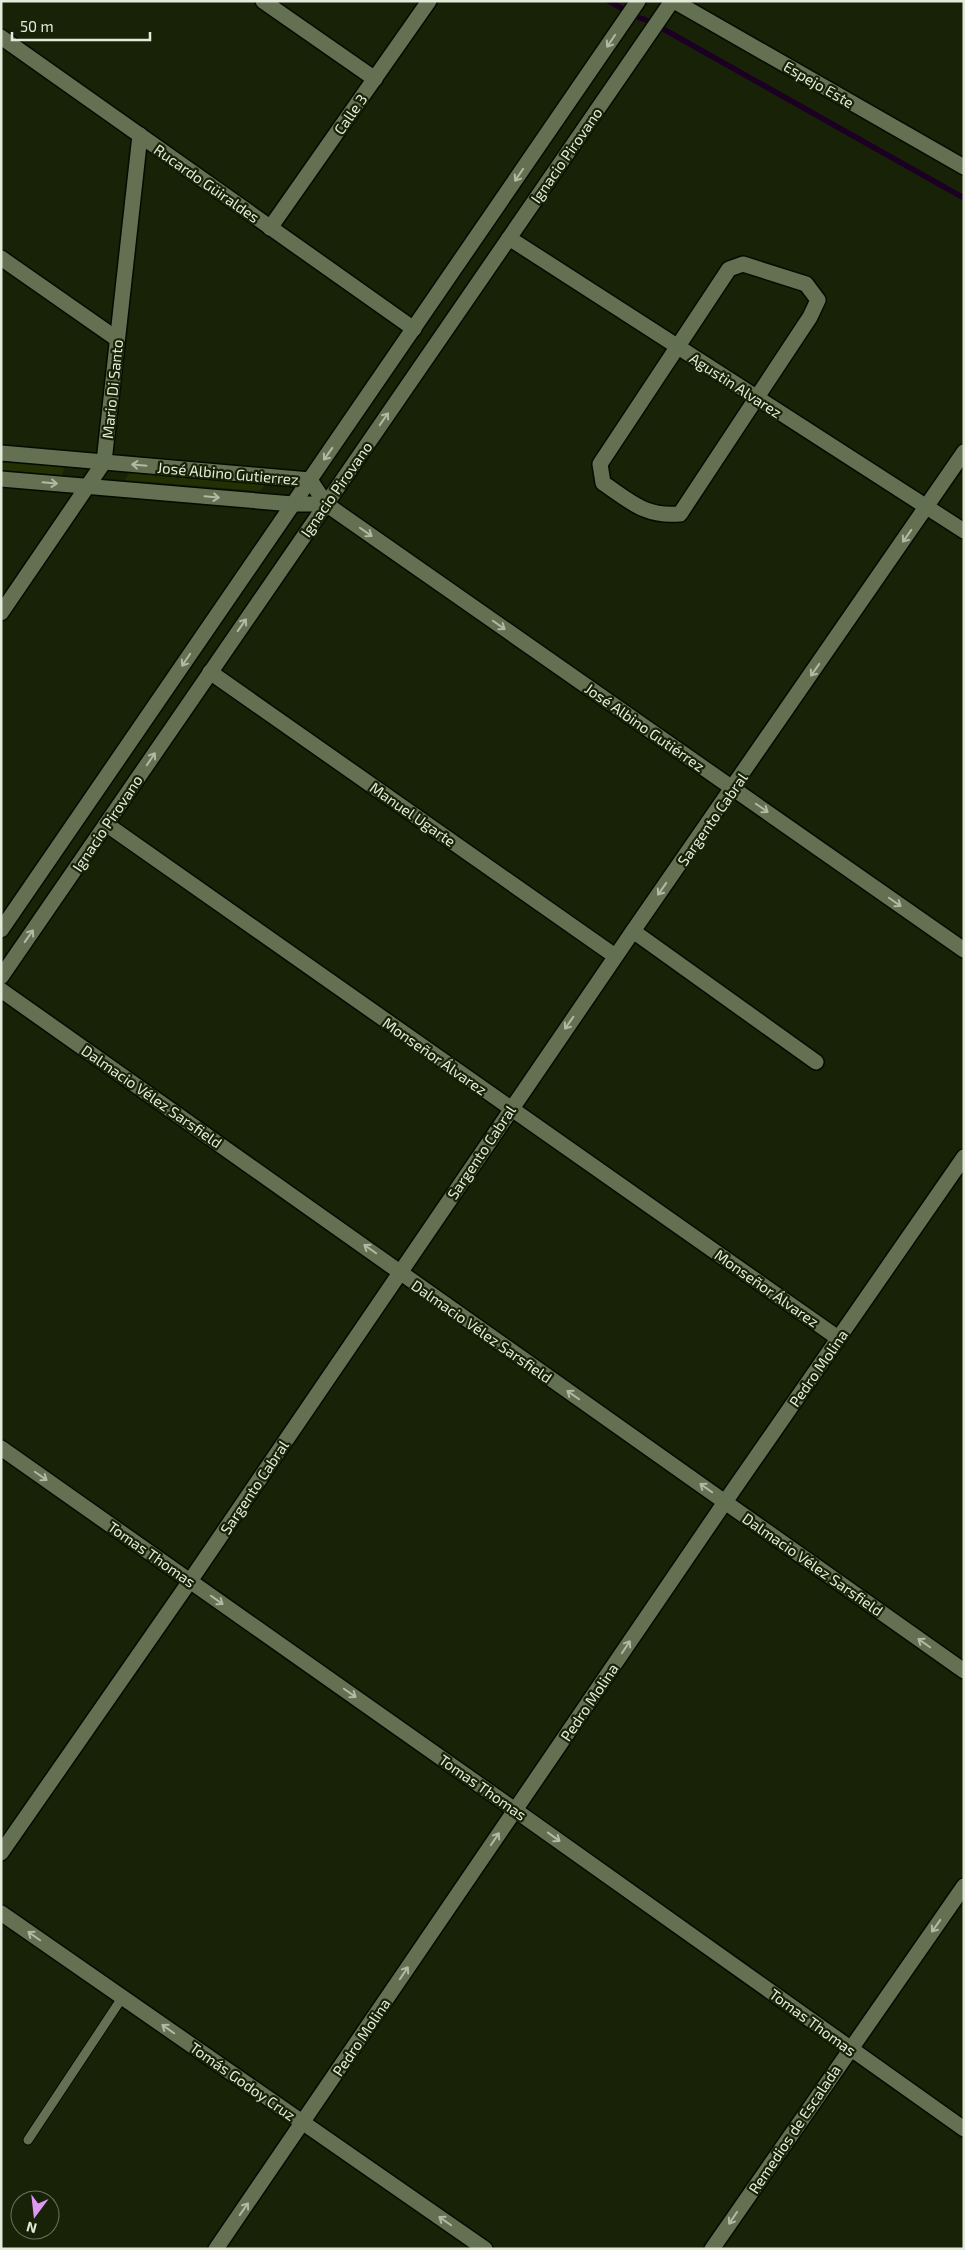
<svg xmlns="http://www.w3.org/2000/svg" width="965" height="2250" viewBox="0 0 965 2250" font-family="'Exo 2',sans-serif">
  <rect width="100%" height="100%" fill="#182207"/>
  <g fill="#213104">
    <path d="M1,462l64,5 -3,8 -61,-5z"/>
    <path d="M129,473l136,12 -5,6 -135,-11z"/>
  </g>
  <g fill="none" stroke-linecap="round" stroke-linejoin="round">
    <g stroke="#1b0024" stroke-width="5.5">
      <path d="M609,1l12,7"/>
      <path d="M640,18l6,2"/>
      <path d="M665,30l299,168"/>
    </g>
    <g stroke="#040b00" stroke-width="11">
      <path id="service" d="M28,2140l94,-142"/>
    </g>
    <g stroke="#040b00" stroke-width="18">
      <g id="minor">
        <path d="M263,1l112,78"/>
        <path d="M1,37l413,292"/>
        <path d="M270,228l159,-227"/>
        <path d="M509,238l455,293"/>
        <path d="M1,258l116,81"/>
        <path d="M743,264l63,20 12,16 -8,17 -130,197c-35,3 -49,-12 -77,-31l-3,-19 129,-195z"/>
        <path d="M326,504l638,446"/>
        <path d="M1,613l103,-151 36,-327"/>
        <path d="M210,672l405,284"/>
        <path d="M106,824l732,514"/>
        <path d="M633,931l183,131"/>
        <path d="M1,990l963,681"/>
        <path d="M1,1448l514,362 449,319"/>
        <path d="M1,1853l189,-272 443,-650 331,-479"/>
        <path d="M1,1913l484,336"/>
        <path d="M216,2249l509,-747 239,-345"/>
        <path d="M712,2249l252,-363"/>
      </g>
    </g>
    <g stroke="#040b00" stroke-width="18">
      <g id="tertiary">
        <path d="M674,1l290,166"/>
        <path d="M1,453l309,27 16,24"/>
        <path d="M1,479l292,25h33"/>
        <path d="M1,930l637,-929"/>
        <path d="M1,977l671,-976"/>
      </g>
    </g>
    <use href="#service" stroke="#637052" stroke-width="9"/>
    <use href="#minor" stroke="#637052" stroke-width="15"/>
    <use href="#tertiary" stroke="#637052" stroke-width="15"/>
  </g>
  <defs><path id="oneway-shaft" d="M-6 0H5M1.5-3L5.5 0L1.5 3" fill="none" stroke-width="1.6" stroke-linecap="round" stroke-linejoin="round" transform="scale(1.25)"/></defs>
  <g stroke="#b0baa4">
    <use href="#oneway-shaft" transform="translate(611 41) rotate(124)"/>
    <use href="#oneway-shaft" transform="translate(519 175) rotate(124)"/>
    <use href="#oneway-shaft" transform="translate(384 419) rotate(-55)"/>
    <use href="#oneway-shaft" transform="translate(328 454) rotate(125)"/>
    <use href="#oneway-shaft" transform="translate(139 465) rotate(-175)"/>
    <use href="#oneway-shaft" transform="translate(50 483) rotate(5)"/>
    <use href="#oneway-shaft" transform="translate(212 497) rotate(5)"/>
    <use href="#oneway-shaft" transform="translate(366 532) rotate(35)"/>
    <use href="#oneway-shaft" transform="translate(907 536) rotate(125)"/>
    <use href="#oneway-shaft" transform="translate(242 625) rotate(-55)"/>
    <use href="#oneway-shaft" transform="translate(499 625) rotate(35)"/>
    <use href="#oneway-shaft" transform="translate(186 660) rotate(124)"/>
    <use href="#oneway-shaft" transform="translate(815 670) rotate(125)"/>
    <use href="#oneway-shaft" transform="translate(151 759) rotate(-56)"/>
    <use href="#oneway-shaft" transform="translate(762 808) rotate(35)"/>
    <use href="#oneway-shaft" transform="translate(662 889) rotate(125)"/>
    <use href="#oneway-shaft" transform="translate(895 902) rotate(35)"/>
    <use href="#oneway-shaft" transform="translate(29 936) rotate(-55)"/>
    <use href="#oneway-shaft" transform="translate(569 1023) rotate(125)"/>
    <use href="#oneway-shaft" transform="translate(370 1249) rotate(-145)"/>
    <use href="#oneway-shaft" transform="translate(573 1395) rotate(-145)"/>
    <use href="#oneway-shaft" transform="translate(41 1476) rotate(35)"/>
    <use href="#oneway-shaft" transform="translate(706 1488) rotate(-145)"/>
    <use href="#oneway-shaft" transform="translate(217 1600) rotate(35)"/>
    <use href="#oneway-shaft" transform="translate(924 1643) rotate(-145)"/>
    <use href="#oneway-shaft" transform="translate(626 1647) rotate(-56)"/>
    <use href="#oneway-shaft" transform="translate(350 1693) rotate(35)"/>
    <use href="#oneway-shaft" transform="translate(554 1837) rotate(36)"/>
    <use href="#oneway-shaft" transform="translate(495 1839) rotate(-56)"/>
    <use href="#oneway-shaft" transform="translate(936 1926) rotate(125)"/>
    <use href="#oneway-shaft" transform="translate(34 1936) rotate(-145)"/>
    <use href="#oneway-shaft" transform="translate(404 1973) rotate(-56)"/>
    <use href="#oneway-shaft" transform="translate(168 2029) rotate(-145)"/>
    <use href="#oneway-shaft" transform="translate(244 2209) rotate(-55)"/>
    <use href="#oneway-shaft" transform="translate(733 2218) rotate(124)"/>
    <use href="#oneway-shaft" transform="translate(445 2221) rotate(-145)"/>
  </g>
  <g text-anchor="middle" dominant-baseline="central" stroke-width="4.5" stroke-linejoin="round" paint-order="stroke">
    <g font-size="15" fill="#e4ebdb" stroke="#182207">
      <text transform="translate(819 84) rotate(30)">Espejo Este</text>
      <text transform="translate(350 114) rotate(-55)">Calle 3</text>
      <text transform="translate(566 155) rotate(-55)">Ignacio Pirovano</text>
      <text transform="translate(207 183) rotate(35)">Rucardo Güiraldes</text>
      <text transform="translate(736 385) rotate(33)">Agustin Alvarez</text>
      <text transform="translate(112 389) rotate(-84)">Mario Di Santo</text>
      <text transform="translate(228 473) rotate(5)">José Albino Gutierrez</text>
      <text transform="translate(336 489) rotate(-55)">Ignacio Pirovano</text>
      <text transform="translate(645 727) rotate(35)">José Albino Gutiérrez</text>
      <text transform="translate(413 814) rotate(35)">Manuel Ugarte</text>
      <text transform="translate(712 819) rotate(-55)">Sargento Cabral</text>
      <text transform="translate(107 823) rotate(-56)">Ignacio Pirovano</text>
      <text transform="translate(435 1056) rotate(35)">Monseñor Álvarez</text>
      <text transform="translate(152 1096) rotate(35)">Dalmacio Vélez Sarsfield</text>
      <text transform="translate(481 1152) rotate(-56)">Sargento Cabral</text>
      <text transform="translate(767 1288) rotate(35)">Monseñor Álvarez</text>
      <text transform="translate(482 1331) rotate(35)">Dalmacio Vélez Sarsfield</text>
      <text transform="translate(818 1368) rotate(-55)">Pedro Molina</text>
      <text transform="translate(254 1487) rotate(-56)">Sargento Cabral</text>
      <text transform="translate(152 1554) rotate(35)">Tomas Thomas</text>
      <text transform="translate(813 1564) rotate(35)">Dalmacio Vélez Sarsfield</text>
      <text transform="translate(589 1702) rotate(-56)">Pedro Molina</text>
      <text transform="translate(483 1787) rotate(35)">Tomas Thomas</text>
      <text transform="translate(813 2022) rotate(36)">Tomas Thomas</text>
      <text transform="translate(361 2037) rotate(-56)">Pedro Molina</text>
      <text transform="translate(243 2081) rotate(35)">Tomás Godoy Cruz</text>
      <text transform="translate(794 2129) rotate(-56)">Remedios de Escalada</text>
    </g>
  </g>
  <rect width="965" height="2250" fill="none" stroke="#e4ebdb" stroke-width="5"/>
  <g transform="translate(35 2215) rotate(195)"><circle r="24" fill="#182207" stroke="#6a725c"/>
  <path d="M0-4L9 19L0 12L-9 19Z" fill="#de98f2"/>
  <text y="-8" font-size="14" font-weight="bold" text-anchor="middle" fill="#e4ebdb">N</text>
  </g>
  <path d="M12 32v8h138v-8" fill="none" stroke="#e4ebdb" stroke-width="2.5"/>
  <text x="20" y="32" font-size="15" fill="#e4ebdb" stroke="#182207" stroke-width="4" paint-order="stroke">50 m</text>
</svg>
